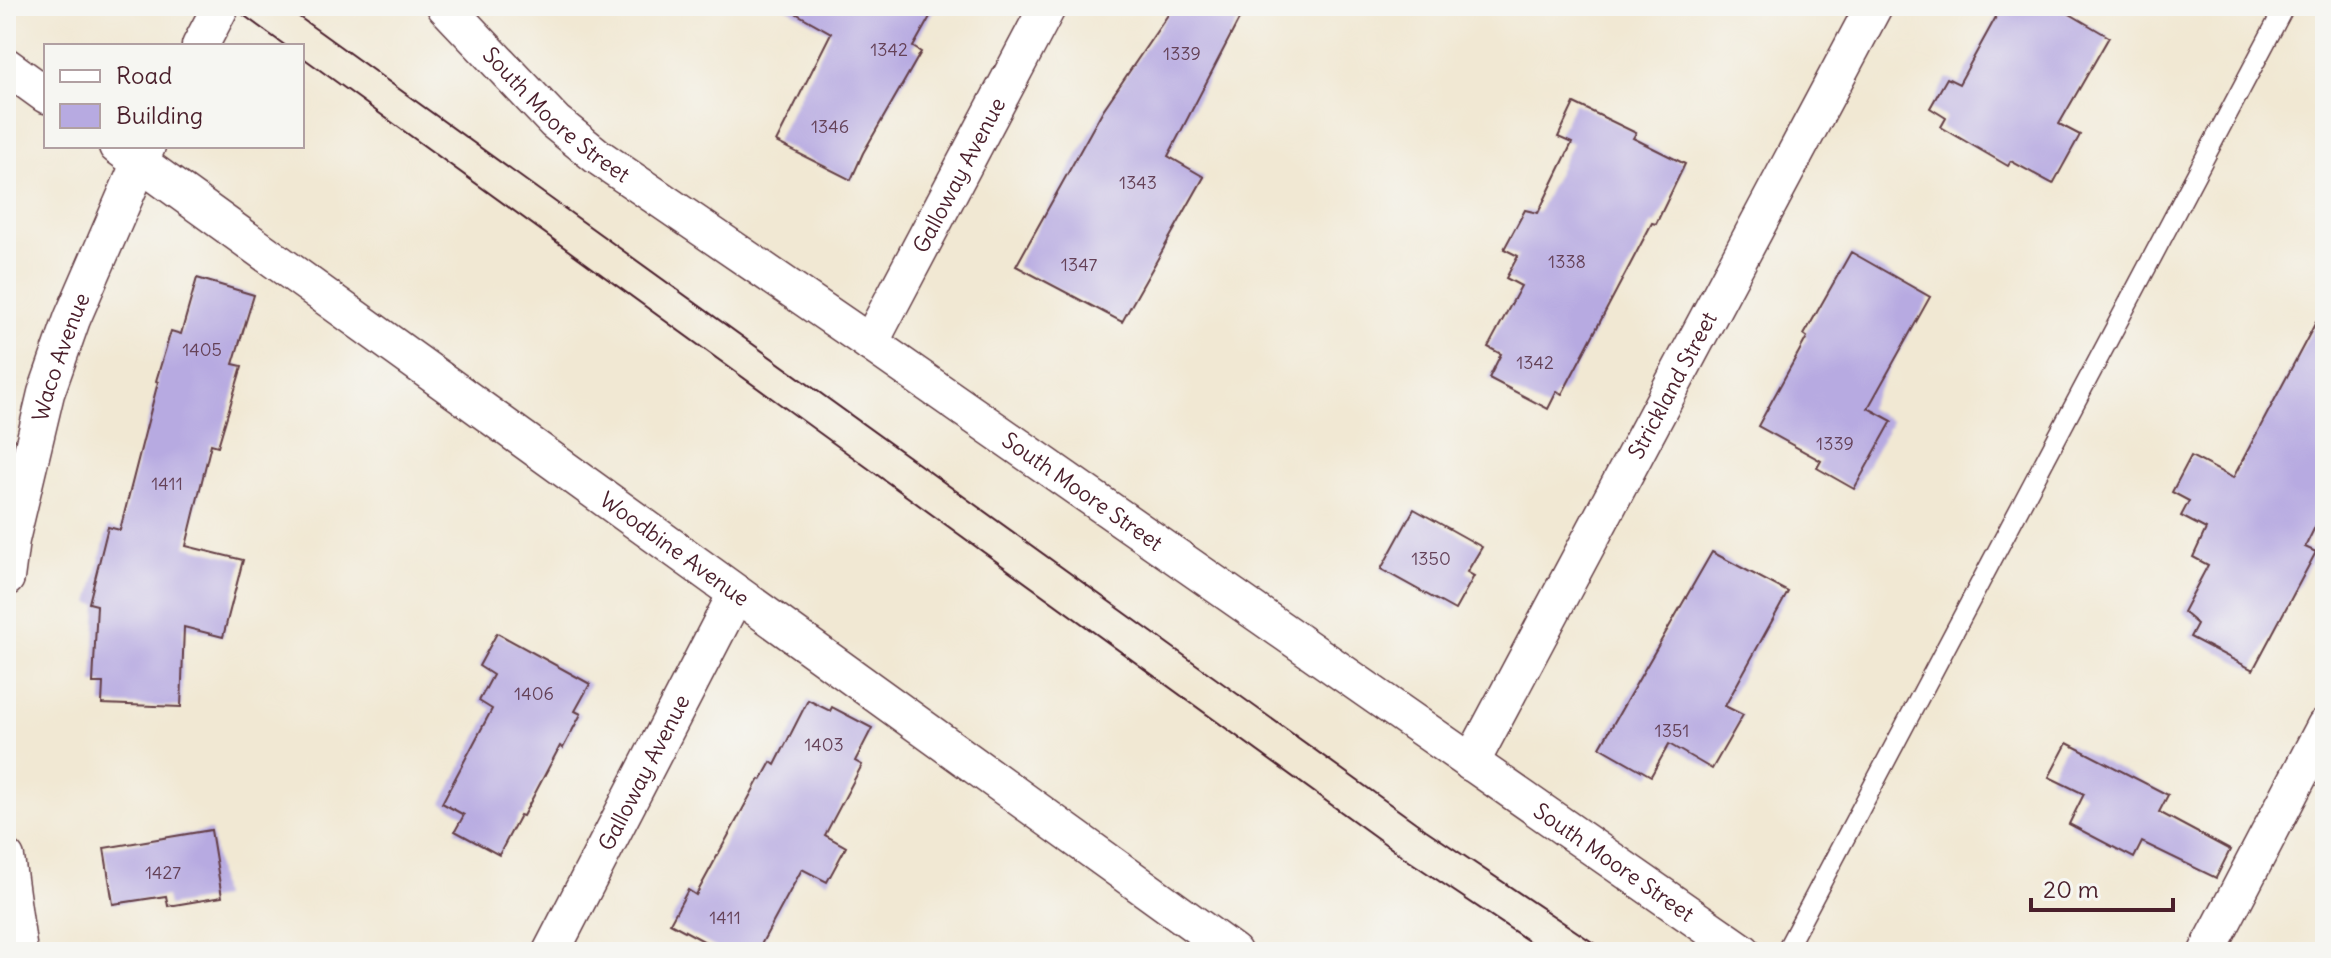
<svg xmlns="http://www.w3.org/2000/svg" width="2331" height="958" viewBox="0 0 2331 958" font-family="Delius,sans-serif">
  <rect width="100%" height="100%" fill="#f6f6f2"/>
  <filter id="ink" filterUnits="userSpaceOnUse"><feTurbulence type="fractalNoise" baseFrequency=".0125" numOctaves="2"/><feDisplacementMap in="SourceGraphic" scale="16" xChannelSelector="R" yChannelSelector="G"/><feConvolveMatrix kernelMatrix="1 2 1 2 8 2 1 2 1" color-interpolation-filters="sRGB"/></filter>
  <filter id="wash" filterUnits="userSpaceOnUse"><feTurbulence type="fractalNoise" baseFrequency=".006" numOctaves="4" result="noise"/><feDisplacementMap in="SourceGraphic" scale="32" xChannelSelector="R" yChannelSelector="G"/><feGaussianBlur stdDeviation="1.8" result="paint"/><feColorMatrix in="noise" values="0 0 0 0 0 0 0 0 0 0 0 0 0 0 0 0 0 1.4 0 .05"/><feComposite in="paint" operator="in"/></filter>
  <g filter="url(#wash)">
    <rect width="100%" height="100%" fill="#f1e8d3"/>
    <g id="blocks">
      <g fill="#b7aae1">
        <path d="M783,6h153l-23,41 8,5 -58,101 -12,27 -75,-38 55,-109z"/>
        <path d="M1174,6h72l-78,150 36,21 -82,145 -106,-56 87,-156z"/>
        <path d="M2002,6h54l53,31 -50,87 21,11 -27,49 -42,-23 -3,5 -67,-39 5,-9 -16,-10 17,-30 12,6z"/>
        <path d="M1574,103l62,30 -3,5 52,26 -29,60 -4,-1 -90,171 -5,-3 -9,18 -59,-31 12,-24 -13,-7 33,-61 -15,-8 12,-22 -14,-7 21,-39 13,3 34,-70 -14,-6z"/>
        <path d="M1851,252l79,45 -62,111 24,13 -38,68 -37,-21 4,-7 -63,-35 49,-89 -3,-2z"/>
        <path d="M197,278l57,17 -21,69 9,2 -24,80 -7,-2 -25,102 57,14 -20,77 -39,-10 -3,80 -79,-3 1,-21h-10l4,-78 -8,-2 19,-76 12,3 38,-148 -2,-1 15,-50 10,3z"/>
        <path d="M2325,305v202l-20,40 11,5 -63,118 -63,-33 7,-13 -14,-12 25,-47 -15,-8 13,-28 -25,-13 8,-15 -17,-9 19,-36 42,22z"/>
        <path d="M1414,509l68,38 -15,25 7,4 -19,34 -74,-41z"/>
        <path d="M1712,552l76,40 -63,114 18,9 -31,54 -43,-25 -18,32 -51,-29z"/>
        <path d="M497,633l93,51 -15,27 6,3 -18,34 -3,-2 -37,70 -3,-1 -21,40 -44,-24 9,-16 -22,-12 50,-94 -13,-8 14,-26 -14,-9z"/>
        <path d="M808,700l22,11 2,-4 40,21 -17,33 7,4 -37,70 21,12 -19,35 -25,-13 -45,83h-33l-54,-29 18,-33 8,5 63,-116 2,1 10,-18 4,3z"/>
        <path d="M2067,743l101,52 -9,17 71,38 -14,28 -74,-36 -8,16 -65,-34 15,-30 -35,-17z"/>
        <path d="M211,830l11,67 -54,9 -2,-10 -53,8 -9,-56z"/>
      </g>
    </g>
  </g>
  <g filter="url(#ink)">
    <use href="#blocks" fill-opacity="0" stroke="#633d44" stroke-width="2"/>
    <g fill="none" stroke-linecap="round" stroke-linejoin="round">
      <g stroke="#633d44" stroke-width="21">
        <path id="service" d="M1785,952l500,-946"/>
      </g>
      <g stroke="#633d44" stroke-width="39">
        <g id="minor">
          <path id="s1" d="M445,6l110,116 42,34 273,187 873,609"/>
          <path d="M200,46l21,-40"/>
          <path d="M6,66l40,29"/>
          <path id="s2" d="M117,146l1116,806"/>
          <path id="s3" d="M870,343l178,-337"/>
          <path id="s4" d="M6,578l5,-38 35,-147 26,-74 75,-173"/>
          <path id="s5" d="M1471,763l403,-757"/>
          <path d="M6,858l13,94"/>
          <path id="s6" d="M551,952l185,-358"/>
          <path d="M2207,952l118,-226"/>
        </g>
      </g>
      <use href="#service" stroke="#fff" stroke-width="18"/>
      <use href="#minor" stroke="#fff" stroke-width="36"/>
      <g stroke="#4a1f2b" stroke-width="2">
        <path d="M231,6l55,40"/>
        <path d="M284,6l1142,824 181,122"/>
        <path d="M302,57l1104,802 139,93"/>
      </g>
    </g>
  </g>
  <g text-anchor="middle" dominant-baseline="central" stroke-width="6" stroke-linejoin="round" paint-order="stroke">
    <g font-size="18" fill="#654258">
      <text x="889" y="49">1342</text>
      <text x="1182" y="53">1339</text>
      <text x="830" y="126">1346</text>
      <text x="1138" y="182">1343</text>
      <text x="1567" y="261">1338</text>
      <text x="1079" y="264">1347</text>
      <text x="202" y="349">1405</text>
      <text x="1535" y="362">1342</text>
      <text x="1835" y="443">1339</text>
      <text x="167" y="483">1411</text>
      <text x="1431" y="558">1350</text>
      <text x="534" y="693">1406</text>
      <text x="1672" y="730">1351</text>
      <text x="824" y="744">1403</text>
      <text x="163" y="872">1427</text>
      <text x="725" y="917">1411</text>
    </g>
    <g font-size="22" fill="#4a1f2b" stroke="#f6f6f2">
      <text stroke="none"><textPath href="#s1" startOffset="156">South Moore Street</textPath></text>
      <text stroke="none"><textPath href="#s3" startOffset="190">Galloway Avenue</textPath></text>
      <text stroke="none"><textPath href="#s4" startOffset="228">Waco Avenue</textPath></text>
      <text stroke="none"><textPath href="#s5" startOffset="428">Strickland Street</textPath></text>
      <text stroke="none"><textPath href="#s1" startOffset="804">South Moore Street</textPath></text>
      <text stroke="none"><textPath href="#s2" startOffset="688">Woodbine Avenue</textPath></text>
      <text stroke="none"><textPath href="#s6" startOffset="202">Galloway Avenue</textPath></text>
      <text stroke="none"><textPath href="#s1" startOffset="1452">South Moore Street</textPath></text>
    </g>
  </g>
  <rect width="2331" height="958" fill="none" stroke="#f6f6f2" stroke-width="32"/>
  <rect x="44" y="44" width="260" height="104" fill="#f6f6f2" stroke="#b1a0a2" stroke-width="2"/>
  <rect x="60" y="70" width="40" height="12" fill="#ffffff" stroke="#b1a0a2" stroke-width="2"/>
  <text x="116" y="84" font-size="24" fill="#4a1f2b">Road</text>
  <rect x="60" y="104" width="40" height="24" fill="#b7aae1" stroke="#b1a0a2" stroke-width="2"/>
  <text x="116" y="124" font-size="24" fill="#4a1f2b">Building</text>
  <path d="M2031 898v12h142v-12" fill="none" stroke="#4a1f2b" stroke-width="4"/>
  <text x="2043" y="898" font-size="24" fill="#4a1f2b" stroke="#f6f6f2" stroke-width="6" paint-order="stroke">20 m</text>
</svg>
